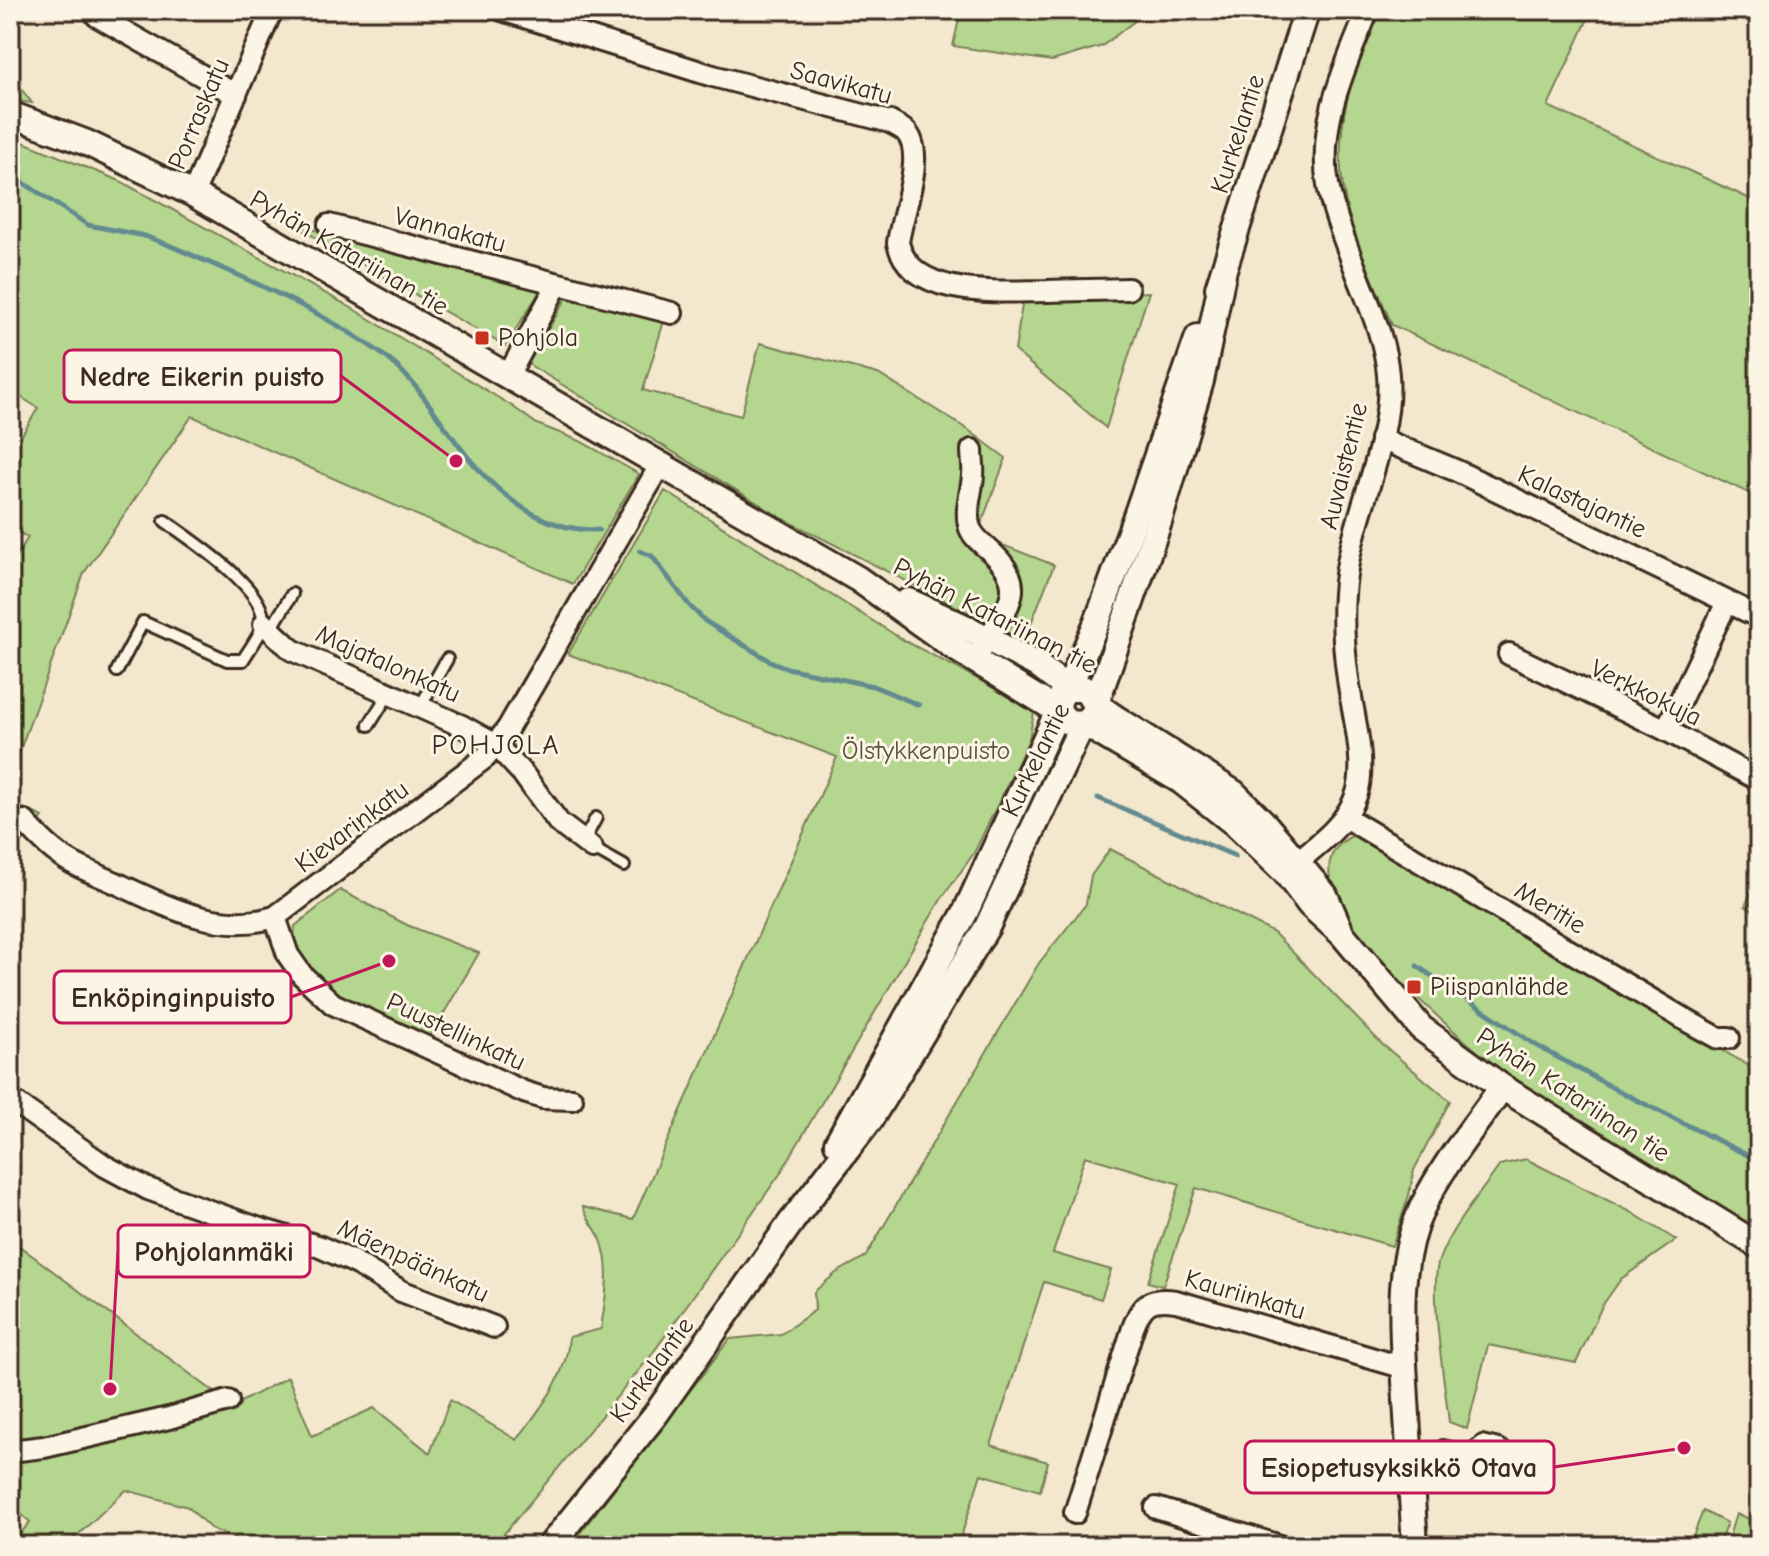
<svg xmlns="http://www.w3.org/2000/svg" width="1769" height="1556" viewBox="0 0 1769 1556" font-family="'Comic Neue',sans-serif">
  <rect width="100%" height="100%" fill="#f3e7cd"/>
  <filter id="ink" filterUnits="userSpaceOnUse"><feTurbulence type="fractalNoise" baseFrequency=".0125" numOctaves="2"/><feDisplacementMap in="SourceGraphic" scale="16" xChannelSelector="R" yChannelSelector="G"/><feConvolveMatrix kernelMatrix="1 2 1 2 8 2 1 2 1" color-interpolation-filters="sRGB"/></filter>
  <g filter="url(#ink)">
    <g fill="#b5d68f" stroke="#788056" stroke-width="2">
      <path d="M961,10h188l-47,36 -50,15 -99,-15z"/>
      <path d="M1378,10h214l-44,96 211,97v295l-367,-173c-17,-42 -40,-86 -48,-132 -12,-62 9,-126 34,-183z"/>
      <path d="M10,76l2,1 20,26 -22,-3z"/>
      <path d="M10,139l13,3 97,39 225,123 167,102 25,18 43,17 59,33 -66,110 -381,-168 -108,157 -74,205v-210l18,-31 -18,-8v-74l28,-47 -28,-18z"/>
      <path d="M292,224l249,66 -36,56z"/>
      <path d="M1149,292l-43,136 -91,-77 8,-53z"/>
      <path d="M567,297l97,24 -21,69 98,26 19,-73 118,31 89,55 39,29 -29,77 77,30 -30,76 -242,-123 -254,-154z"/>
      <path d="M665,491l240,150 111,58 18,13 -5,28 -55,113 -34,48 -160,273 -130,183 -156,189h-243l-41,-18 -22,-21 -62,-17 -60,56h-56l20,-24 -20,-18v-265l223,167 55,-29 24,59 62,-28 56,45 20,-53 67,40c23,-32 50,-62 52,-103l32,-8c4,-30 11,-59 0,-89 -5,-12 -14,-20 -18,-33l50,12 204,-462 -269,-103z"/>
      <path d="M10,802l33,15 -19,24 -14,-1z"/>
      <path d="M1358,833l401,239v159c-91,-56 -186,-108 -272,-172 -22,-17 -43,-37 -64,-56 -35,-32 -74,-66 -90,-112 -9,-28 -3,-46 25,-58z"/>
      <path d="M1110,849l164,84 108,111 68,57 -36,69 -5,25 -17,51 -196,-58 -33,98 -15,-4 32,-98 -95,-28 -32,97 58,17 -10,29 -57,-17 -53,163 57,17 -8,29 -59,-17 -23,72h-388l160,-207 51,-5 34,-24 -1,-18 22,-19 30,-17 173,-293 47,-59 5,-28z"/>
      <path d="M1759,874v40l-14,-8z"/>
      <path d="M340,890l67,35 72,28 -49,84c-44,-19 -143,-50 -135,-111z"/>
      <path d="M1526,1159l105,53 45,28 -55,39 -19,27 -26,57 -88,-18 -21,84 -18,-7c-4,-37 -20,-132 -10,-162 12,-34 41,-66 61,-95z"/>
      <path d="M1703,1511l24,12 -9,23h-29z"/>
      <path d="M1736,1514l23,8v24h-33z"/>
    </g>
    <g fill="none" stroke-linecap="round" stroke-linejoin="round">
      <g stroke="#638b8f" stroke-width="5">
        <path d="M10,174l78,51 57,11 21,8c73,31 149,63 213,108 31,21 50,53 72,83 35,49 83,97 148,95"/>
        <path d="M640,551l12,5 37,49 16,16 65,40 17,7 86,18 46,19"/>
        <path d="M1098,798l137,58"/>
        <path d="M1417,966l120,80 82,45 140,70"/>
      </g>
      <g stroke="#3b2a1e" stroke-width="16">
        <g id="service">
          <path d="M270,631l22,-37"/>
          <path d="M117,671l26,-49 84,38h16c6,-11 19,-26 20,-38 3,-34 -73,-83 -98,-101"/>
          <path d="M420,707l27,-48"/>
          <path d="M369,725l20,-32"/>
          <path d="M583,842l13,-24"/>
          <path d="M592,848l32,18"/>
          <path d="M1443,1446l26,6c3,24 19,36 43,29l5,-14 -3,-14 -15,-8 -17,-4 -13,11"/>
        </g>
      </g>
      <g stroke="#3b2a1e" stroke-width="26">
        <g id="minor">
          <path d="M502,10l211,66 177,46c5,3 12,6 16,10 21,22 -5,84 -8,111 13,57 106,48 149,48 27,-1 54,-1 81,-2"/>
          <path d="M97,16l139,79"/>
          <path d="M193,194l79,-184"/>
          <path d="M329,225l343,88"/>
          <path d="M508,376l49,-91"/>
          <path d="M1381,439l76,32 302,146"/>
          <path d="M972,450c0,9 2,17 1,25 -1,17 -8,33 -4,50 2,10 11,17 19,24 46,39 16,60 -7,101"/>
          <path d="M264,624l28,26 170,76 34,19 27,29 36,49 33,25"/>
          <path d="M1509,654l157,76 93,50"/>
          <path d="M1666,730l61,-128"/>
          <path d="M1345,817l344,205 29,16h11"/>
          <path d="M24,821c10,11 20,22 32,31 17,14 40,22 60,31 52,24 102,51 159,34l211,-160 22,-29 153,-264"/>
          <path d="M1285,872c26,-23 61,-44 72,-79 10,-31 -5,-82 -9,-114 -4,-28 -6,-57 -4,-85 4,-73 50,-150 44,-219 -3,-37 -19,-70 -32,-104 -10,-28 -23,-57 -28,-86 -11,-62 18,-120 40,-175"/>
          <path d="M275,917l13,38 14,20 31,29 191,88 19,6 29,1"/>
          <path d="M10,1099l95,67 43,23 109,39 61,18 36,16 47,29 93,36"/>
          <path d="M10,1451l34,-4 125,-29 59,-17"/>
          <path d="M1156,1508l124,38"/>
          <path d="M1075,1513l58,-185c9,-24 16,-31 43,-27l229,67"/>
        </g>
      </g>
      <g stroke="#3b2a1e" stroke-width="30">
        <g id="tertiary">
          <path d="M10,114l77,29 106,51 665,385 97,69 103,63 10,11 15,1 98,58 53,42 51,49 25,33 32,29 79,94 81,59 257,159"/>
          <path d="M1218,288l89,-278"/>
          <path d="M908,601l63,29 66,35 31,24h17l9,14 23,16 117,74 29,29 62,73 14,32"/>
          <path d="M837,1143l128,-230 93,-202c0,-10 2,-16 10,-22l29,-67 39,-106 62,-179"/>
          <path d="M550,1546l106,-132 136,-193 78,-101 117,-193 96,-204 9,-8 67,-193 42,-141 22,-107"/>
          <path d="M1415,1546c-3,-49 -6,-97 -9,-146 -3,-65 -12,-131 16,-192 20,-43 53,-82 80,-121"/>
        </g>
      </g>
      <use href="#service" stroke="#fcf5e5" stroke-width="10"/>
      <use href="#minor" stroke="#fcf5e5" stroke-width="20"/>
      <use href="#tertiary" stroke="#fcf5e5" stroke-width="24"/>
    </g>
  </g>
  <g fill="#c8321e" stroke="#fcf5e5" stroke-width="3">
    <rect x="474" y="330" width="16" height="16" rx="4"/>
    <rect x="1406" y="979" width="16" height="16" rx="4"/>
  </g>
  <g text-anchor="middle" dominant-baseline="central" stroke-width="6" stroke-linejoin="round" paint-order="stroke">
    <g font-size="26" fill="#3b2a1e" stroke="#fcf5e5">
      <text transform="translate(841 83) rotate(15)">Saavikatu</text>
      <text transform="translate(199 114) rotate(-67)">Porraskatu</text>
      <text transform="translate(1238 134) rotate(-72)">Kurkelantie</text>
      <text transform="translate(450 230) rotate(15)">Vannakatu</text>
      <text transform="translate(349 253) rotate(30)">Pyhän Katariinan tie</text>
      <text transform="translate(1344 466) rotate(-76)">Auvaistentie</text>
      <text transform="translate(1582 502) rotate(25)">Kalastajantie</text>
      <text transform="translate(995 616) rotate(27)">Pyhän Katariinan tie</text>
      <text transform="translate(388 664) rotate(24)">Majatalonkatu</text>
      <text transform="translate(1646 693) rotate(26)">Verkkokuja</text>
      <text transform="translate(1036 760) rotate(-64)">Kurkelantie</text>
      <text transform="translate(352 827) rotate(-37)">Kievarinkatu</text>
      <text transform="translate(1550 908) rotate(31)">Meritie</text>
      <text transform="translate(456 1032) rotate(25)">Puustellinkatu</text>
      <text transform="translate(1573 1095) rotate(33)">Pyhän Katariinan tie</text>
      <text transform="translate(413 1261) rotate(25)">Mäenpäänkatu</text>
      <text transform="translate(1245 1295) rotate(16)">Kauriinkatu</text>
      <text transform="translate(652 1370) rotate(-54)">Kurkelantie</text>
    </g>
    <g font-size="26" fill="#3b2a1e" stroke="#fcf5e5" text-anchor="start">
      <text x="498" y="338">Pohjola</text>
      <text x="1430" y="987">Piispanlähde</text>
    </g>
    <g font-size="26" fill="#5a553a" stroke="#fcf5e5">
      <text x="926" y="751">Ölstykkenpuisto</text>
    </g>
    <g font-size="28" letter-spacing="2" fill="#3b2a1e" stroke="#fcf5e5">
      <text x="496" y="745">POHJOLA</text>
    </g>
  </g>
  <path fill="none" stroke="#c2185b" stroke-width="3" d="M456 461L341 376M389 961L291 997M110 1389L118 1251M1684 1448L1554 1467"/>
  <g fill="#c2185b" stroke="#fcf5e5" stroke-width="3">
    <circle cx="456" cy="461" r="8"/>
    <circle cx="389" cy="961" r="8"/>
    <circle cx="110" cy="1389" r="8"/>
    <circle cx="1684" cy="1448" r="8"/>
  </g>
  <g fill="#fcf5e5" stroke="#c2185b" stroke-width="3">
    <rect x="64" y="350" width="277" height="52" rx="8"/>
    <rect x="54" y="971" width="237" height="52" rx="8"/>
    <rect x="118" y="1225" width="192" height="52" rx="8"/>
    <rect x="1245" y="1441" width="309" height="52" rx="8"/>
  </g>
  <g font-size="28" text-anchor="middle" font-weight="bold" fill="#3b2a1e">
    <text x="202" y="386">Nedre Eikerin puisto</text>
    <text x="173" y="1007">Enköpinginpuisto</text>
    <text x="214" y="1261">Pohjolanmäki</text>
    <text x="1399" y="1477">Esiopetusyksikkö Otava</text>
  </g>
  <rect width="1769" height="1556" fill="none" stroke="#fcf5e5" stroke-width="40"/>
  <rect x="20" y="20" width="1729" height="1516" fill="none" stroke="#3b2a1e" stroke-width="3" filter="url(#ink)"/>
</svg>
